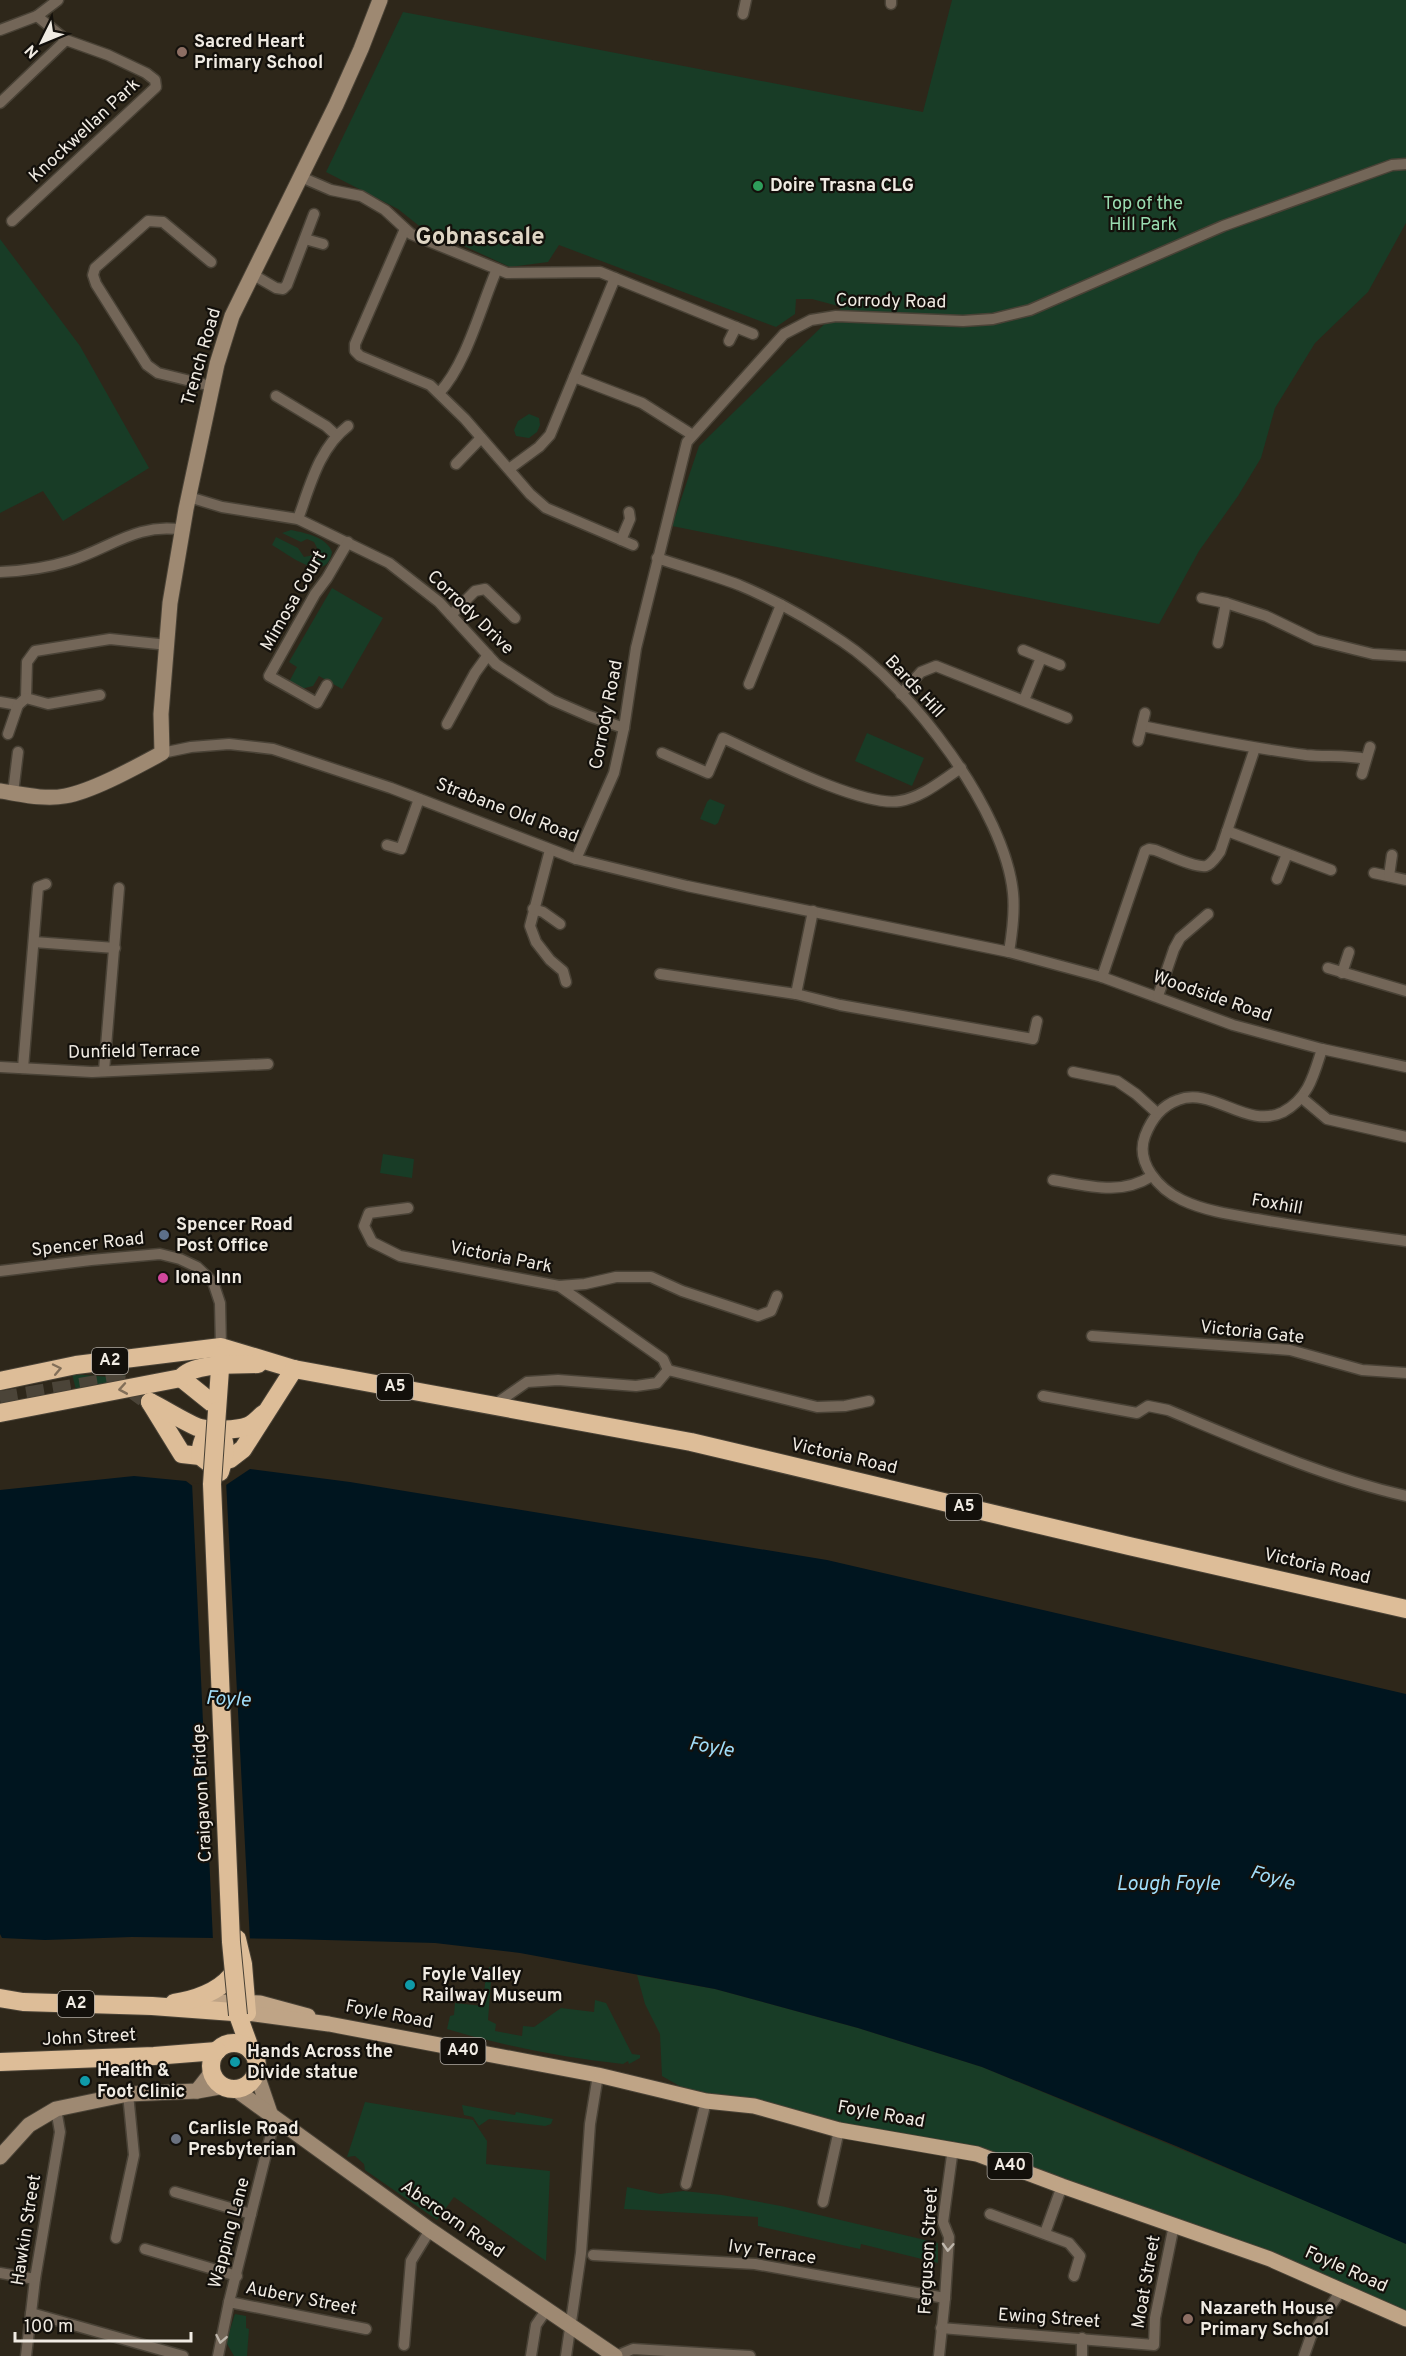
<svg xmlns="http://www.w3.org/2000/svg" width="1406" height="2356" viewBox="0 0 1406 2356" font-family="Overpass,sans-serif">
  <rect width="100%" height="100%" fill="#2e271a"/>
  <g fill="#183c26">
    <path d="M952,0h454v223l-38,69 -53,51 -40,65 -14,50 -23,38 -39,55 -40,73 -487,-98 27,-80 143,-139 -30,-8h-16l-1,15 -19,13 -217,-82 -11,17 -38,5 -92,-42 -20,-16 -72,-37 77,-160 520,100z"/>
    <path d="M0,239l80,107 69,122 -86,53 -20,-30 -43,22z"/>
    <path d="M529,414l10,4 1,7 -3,7 -8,6 -13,-2 -2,-6 4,-9z"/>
    <path d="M291,530c14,3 36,7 41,22 -6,34 -44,2 -60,-7l4,-8 22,11 6,9 10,-2 3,-7 -3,-6 -7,-3 -6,3 -19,-9z"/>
    <path d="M332,588l51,30 -41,71 -23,-13 -6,10 -12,3 -12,-7 8,-15 -8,-5z"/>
    <path d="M867,733l57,25 -12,28 -57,-25z"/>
    <path d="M710,799l15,6 -7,18 -3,2 -15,-6 7,-17z"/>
    <path d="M383,1154l31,5 -2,19 -32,-5z"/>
    <path d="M72,1374l37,3 16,-2v4l-49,11z"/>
    <path d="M489,1967h3l-4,53 8,4 -1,7 27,5 1,-10 11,1 27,-19 33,4 1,-12 11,3 26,51 8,1v3l-11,6 -1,-3 -5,3c-59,-6 -119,-18 -176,-35l3,-13 4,-1 1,-12 28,3 3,-34h3z"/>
    <path d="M637,1975l78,14 143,39 124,39 408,169 16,8v75l-429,-165 -271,-53 -44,-25 -2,-42 -15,-30z"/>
    <path d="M365,2102l108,18 14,21 -1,23 64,7 -4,90 -92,-64 -17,23 -72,-50 -1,-6 -9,-8 -8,1z"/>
    <path d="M462,2105l53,10 1,-3 37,7 -2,5 -6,2 -56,-7 -10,7 -6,-9 -9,-2z"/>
    <path d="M627,2187l33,7 23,-3 39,4 59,11 157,37v20l-77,-19 -1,5 -102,-23v-9l-134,-8z"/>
    <path d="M235,2314l11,2v12l3,1 -2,27h-13l-8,-14z"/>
  </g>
  <path fill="#00151f" d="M250,1469l100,13 477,78 579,134v550l-230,-98 -194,-79 -124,-39 -143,-39 -195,-36 -85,-10 -146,-4 -157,-2 -87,3 -43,-2 -2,-4v-444l134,-14 52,5 8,6 32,-2z"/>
  <path fill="#2e271a" d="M226,1481l24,460h-37l-21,-459 3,2z"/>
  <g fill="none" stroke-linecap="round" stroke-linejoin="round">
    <path stroke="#4b4438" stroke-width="18" stroke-dasharray="18 9" stroke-linecap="butt" d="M0,1400l109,-18 17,3 18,13"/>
    <g stroke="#494236" stroke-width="13">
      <g id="street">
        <path d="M891,4v-4"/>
        <path d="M743,14l3,-14"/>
        <path d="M0,30l37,-14 21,-16"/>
        <path d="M0,103l66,-63"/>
        <path d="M301,177l30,13 30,6 24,14 26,24 96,39 93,-1 153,62"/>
        <path d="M12,221l144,-134 -1,-7 -9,-7 -38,-18 -42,-15 -29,-24"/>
        <path d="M405,229l-50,115v7l5,5 70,29 35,34 65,75 16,14 87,37"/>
        <path d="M305,239l18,5"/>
        <path d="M211,262l-48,-40 -15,-1 -53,47 -2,7 3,9 51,81 11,8 53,13"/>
        <path d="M252,274l24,14 7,1 4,-4 27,-71"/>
        <path d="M729,341l7,-14"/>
        <path d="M574,377l68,26 49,31"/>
        <path d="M439,393c27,-28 42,-87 58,-124"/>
        <path d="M276,396l50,30 10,9"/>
        <path d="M456,464l25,-26"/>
        <path d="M509,469l30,-22 11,-12 65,-157"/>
        <path d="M189,497l33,10 76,12 91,44 50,39 57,62 26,17 30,19 37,16 35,12"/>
        <path d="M298,519c12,-33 21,-71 50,-93"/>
        <path d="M621,540l9,-21 -1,-7"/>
        <path d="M657,558c27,9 56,17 82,27 36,15 72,35 104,57 68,45 162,169 170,251 2,19 -1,41 -4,59"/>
        <path d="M0,572c23,-1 47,-4 69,-11 40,-12 68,-39 114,-31"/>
        <path d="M1202,598l24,5 40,13 50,24 57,14 33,2"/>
        <path d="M451,615l24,-24 10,-2 30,29"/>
        <path d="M1218,643l8,-40"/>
        <path d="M1023,650l37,15"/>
        <path d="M749,684l32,-79"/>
        <path d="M327,685l-10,18 -48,-27 46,-82 12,-16 21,-36"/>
        <path d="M901,694l20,-22 15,-6 131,52"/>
        <path d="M26,698l1,-36 8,-11 75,-12 58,6"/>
        <path d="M1024,700l17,-42"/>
        <path d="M0,702l18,3 8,-7 22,6 52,-9"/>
        <path d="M447,724l28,-51 13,-18"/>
        <path d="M1142,726c54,11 109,22 164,29 20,2 40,0 60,4"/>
        <path d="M8,734l10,-29"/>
        <path d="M1138,741l7,-28"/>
        <path d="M162,753l29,-6 38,-3 44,5 118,39 185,71 111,27 322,66 93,25 131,48 89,24 84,18"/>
        <path d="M662,753l46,20 15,-35c38,17 139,70 177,63 23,-4 42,-21 61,-33"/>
        <path d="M1362,774l8,-27"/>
        <path d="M13,793l5,-41"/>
        <path d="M1227,831l104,39"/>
        <path d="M387,845l14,4 18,-50"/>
        <path d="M550,850l-20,76 6,16 14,18 13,11 3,11"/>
        <path d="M576,859l38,-86 10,-45 12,-80 51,-206 97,-108 27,-14 25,-4 127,5 30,-2 37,-9 193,-84 169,-61 14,-1"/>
        <path d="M1374,873l32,7"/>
        <path d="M1389,876l3,-21"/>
        <path d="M1277,879l10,-25"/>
        <path d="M533,909l10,3 17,12"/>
        <path d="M34,942l81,6"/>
        <path d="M1328,968l78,23"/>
        <path d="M1342,973l7,-21"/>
        <path d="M660,974l136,20 17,-83"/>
        <path d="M1102,977l43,-126 4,-2 6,1c12,4 39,18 51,16 6,-2 10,-9 14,-14l35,-104"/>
        <path d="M796,994l44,11 193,34 4,-18"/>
        <path d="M1158,996l16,-47 6,-11 28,-24"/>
        <path d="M1322,1049c-8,25 -13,49 -39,63 -36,18 -71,-26 -105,-12 -17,6 -27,20 -33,36 -10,27 14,53 37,64 23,11 51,15 75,19 50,9 99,15 149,22"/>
        <path d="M0,1067l92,5 176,-8"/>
        <path d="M23,1068l15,-181 8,-3"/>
        <path d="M104,1071l15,-183"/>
        <path d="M1073,1072l44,9 19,13 21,19"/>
        <path d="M1302,1098l25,21 79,18"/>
        <path d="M1053,1180c36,6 67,16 99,-4"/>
        <path d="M408,1208l-39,5 -5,13 8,16 28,14 159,30 104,73 5,11"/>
        <path d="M0,1271l91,-11 69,-6 20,5 17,8 16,15 7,21 1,44"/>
        <path d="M559,1286l26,-2 31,-7h35l31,14 76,25 13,-5 6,-15"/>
        <path d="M1092,1336l198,14 72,20 44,3"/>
        <path d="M1043,1396l94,17 11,-7 20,4c77,32 156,67 238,86"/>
        <path d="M494,1405l33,-23 31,-2 78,6 21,-3 11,-13 149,37 28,-1 24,-5"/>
        <path d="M686,2184l20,-83"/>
        <path d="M175,2192l76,22"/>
        <path d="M823,2202l16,-72"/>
        <path d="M990,2214l79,29 11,13 -6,20"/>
        <path d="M1045,2233l17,-47"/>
        <path d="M116,2238l18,-83 -6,-61"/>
        <path d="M145,2249l92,27"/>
        <path d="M593,2255l162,9 190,34"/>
        <path d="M0,2273l35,6"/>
        <path d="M229,2302l137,27"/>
        <path d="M31,2313l152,43"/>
        <path d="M941,2328l213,17 1,-27 19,-93"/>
        <path d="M404,2345l7,-84 19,-31"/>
        <path d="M26,2356l9,-77 25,-147 -4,-23"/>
        <path d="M218,2356l11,-54 43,-172 6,-9"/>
        <path d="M531,2356l5,-31 11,-16"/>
        <path d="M566,2356l15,-103 9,-129 8,-49"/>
        <path d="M616,2356l17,-7 117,7"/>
        <path d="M939,2356l6,-58 4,-61 -6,-15 10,-74"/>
        <path d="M1082,2356v-18"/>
        <path d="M1304,2356l7,-20 29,-44"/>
      </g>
    </g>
    <g stroke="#494236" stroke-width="17">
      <g id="secondary">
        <path d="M0,791c21,3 44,9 65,5 28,-5 71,-29 97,-43l-1,-39 9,-111 16,-94 31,-145 15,-48 104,-211 25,-56 19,-49"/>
        <path d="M256,2072l14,41"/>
        <path d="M235,2089l195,141 185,126"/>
        <path d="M197,2091l15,-19"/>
        <path d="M0,2157l29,-32 27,-16 72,-15 69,-3 28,-5"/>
      </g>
    </g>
    <g stroke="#494236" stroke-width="17">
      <g id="primary">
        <path d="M192,2001l68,2 48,13"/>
        <path d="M247,2013l82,11 269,51 108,26 48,5 85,24 138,24 85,32 208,73 136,60"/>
      </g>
    </g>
    <g stroke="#494236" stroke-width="20">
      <g id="highway">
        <path d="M181,1378l36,29"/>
        <path d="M0,1381l76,-16 145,-18 73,22 397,73 438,104 277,63"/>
        <path d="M150,1402l32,52 18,2 9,7h6l15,-4 13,-10 51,-80"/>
        <path d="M150,1402c16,8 31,18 47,25 9,3 21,2 26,12 4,9 0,24 -3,33"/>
        <path d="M217,1411l4,-56"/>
        <path d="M0,1413l181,-35c12,-16 58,-13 77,-14"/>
        <path d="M200,1456c3,-39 22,-20 48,-30 5,-2 11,-8 15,-12"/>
        <path d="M0,1998l23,4 129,4 95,7 -4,-49 -6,-25"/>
        <path d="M174,2003c20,-3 44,-11 57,-27"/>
        <path d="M238,2015l13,36"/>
        <circle cx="234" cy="2066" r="23"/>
        <path d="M0,2062l154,-6 63,-5"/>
      </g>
    </g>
    <use href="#street" stroke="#736658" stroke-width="10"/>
    <use href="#secondary" stroke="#9e8972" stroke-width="15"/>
    <use href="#primary" stroke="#bfa486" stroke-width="15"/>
    <use href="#highway" stroke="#ddbd98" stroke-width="18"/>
    <g stroke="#494236" stroke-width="20" stroke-linecap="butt">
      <path id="highway-bridge" d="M217,1411l-5,73 19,458 7,73"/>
    </g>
    <use href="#highway-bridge" stroke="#ddbd98" stroke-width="18"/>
  </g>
  <defs><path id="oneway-chevron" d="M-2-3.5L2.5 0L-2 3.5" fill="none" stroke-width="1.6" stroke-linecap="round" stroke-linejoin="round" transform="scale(1.5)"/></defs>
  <g stroke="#826f59">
    <use href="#oneway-chevron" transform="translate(57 1369) rotate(-12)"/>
    <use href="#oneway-chevron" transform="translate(123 1389) rotate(170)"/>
  </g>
  <g stroke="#beb6ab">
    <use href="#oneway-chevron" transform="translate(948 2247) rotate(93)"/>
    <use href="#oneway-chevron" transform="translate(221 2339) rotate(101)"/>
  </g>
  <g fill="#8d6e63" stroke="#13100b" stroke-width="2">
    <circle cx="182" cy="52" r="6"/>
    <circle cx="1188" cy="2319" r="6"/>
  </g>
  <circle fill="#2e9e5b" stroke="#13100b" stroke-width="2" cx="758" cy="186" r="6"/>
  <circle fill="#5c6f8a" stroke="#13100b" stroke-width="2" cx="164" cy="1235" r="6"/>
  <circle fill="#d1479c" stroke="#13100b" stroke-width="2" cx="163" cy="1278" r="6"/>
  <g fill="#0f9aa8" stroke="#13100b" stroke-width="2">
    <circle cx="410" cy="1985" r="6"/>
    <circle cx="235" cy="2062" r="6"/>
    <circle cx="85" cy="2081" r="6"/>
  </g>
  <circle fill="#6b7280" stroke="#13100b" stroke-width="2" cx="176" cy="2139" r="6"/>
  <g text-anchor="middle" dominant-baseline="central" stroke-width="4.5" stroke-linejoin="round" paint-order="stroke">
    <g fill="#13100b" stroke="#aea9a2" stroke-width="1.5">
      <rect x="92" y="1348" width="36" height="26" rx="4.5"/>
      <rect x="377" y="1374" width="36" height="26" rx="4.5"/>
      <rect x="946" y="1494" width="36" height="26" rx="4.5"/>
      <rect x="58" y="1991" width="36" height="26" rx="4.5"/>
      <rect x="440.5" y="2038" width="45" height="26" rx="4.5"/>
      <rect x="987.5" y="2153" width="45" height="26" rx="4.5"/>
    </g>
    <g font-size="16" font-weight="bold" fill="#f0ebe3">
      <text x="110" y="1361">A2</text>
      <text x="395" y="1387">A5</text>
      <text x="964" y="1507">A5</text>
      <text x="76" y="2004">A2</text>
      <text x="463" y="2051">A40</text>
      <text x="1010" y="2166">A40</text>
    </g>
    <g font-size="18" font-weight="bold" fill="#f0ebe3" stroke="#13100b" text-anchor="start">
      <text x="194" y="42">Sacred Heart<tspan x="194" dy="21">Primary School</tspan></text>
      <text x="770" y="186">Doire Trasna CLG</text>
      <text x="176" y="1225">Spencer Road<tspan x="176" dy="21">Post Office</tspan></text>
      <text x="175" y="1278">Iona Inn</text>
      <text x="422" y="1975">Foyle Valley<tspan x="422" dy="21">Railway Museum</tspan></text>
      <text x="247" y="2052">Hands Across the<tspan x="247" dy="21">Divide statue</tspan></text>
      <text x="97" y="2071">Health &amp;<tspan x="97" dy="21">Foot Clinic</tspan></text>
      <text x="188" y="2129">Carlisle Road<tspan x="188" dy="21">Presbyterian</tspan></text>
      <text x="1200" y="2309">Nazareth House<tspan x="1200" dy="21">Primary School</tspan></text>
    </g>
    <g font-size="18" fill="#f0ebe3" stroke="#13100b">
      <text transform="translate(85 131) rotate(-43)">Knockwellan Park</text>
      <text transform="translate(891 302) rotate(1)">Corrody Road</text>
      <text transform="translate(202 357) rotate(-74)">Trench Road</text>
      <text transform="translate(294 601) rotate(-60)">Mimosa Court</text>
      <text transform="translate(470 613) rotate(44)">Corrody Drive</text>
      <text transform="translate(914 687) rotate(47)">Bards Hill</text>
      <text transform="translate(607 715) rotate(-79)">Corrody Road</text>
      <text transform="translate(507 811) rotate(21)">Strabane Old Road</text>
      <text transform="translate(1212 997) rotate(19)">Woodside Road</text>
      <text transform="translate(134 1052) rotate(-1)">Dunfield Terrace</text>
      <text transform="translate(1277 1205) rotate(10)">Foxhill</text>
      <text transform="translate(88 1245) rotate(-6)">Spencer Road</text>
      <text transform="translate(501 1258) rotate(11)">Victoria Park</text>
      <text transform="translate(1252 1333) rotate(6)">Victoria Gate</text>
      <text transform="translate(844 1457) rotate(13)">Victoria Road</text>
      <text transform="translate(1317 1567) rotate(13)">Victoria Road</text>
      <text transform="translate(203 1793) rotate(-93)">Craigavon Bridge</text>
      <text transform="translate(389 2015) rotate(11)">Foyle Road</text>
      <text transform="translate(89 2038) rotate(-3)">John Street</text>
      <text transform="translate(881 2115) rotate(10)">Foyle Road</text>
      <text transform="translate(452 2220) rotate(35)">Abercorn Road</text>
      <text transform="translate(27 2230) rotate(-81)">Hawkin Street</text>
      <text transform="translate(230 2233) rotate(-75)">Wapping Lane</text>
      <text transform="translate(929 2251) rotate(-87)">Ferguson Street</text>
      <text transform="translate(772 2253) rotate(8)">Ivy Terrace</text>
      <text transform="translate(1346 2270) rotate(24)">Foyle Road</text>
      <text transform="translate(1147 2282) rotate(-80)">Moat Street</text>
      <text transform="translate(301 2299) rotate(11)">Aubery Street</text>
      <text transform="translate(1049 2319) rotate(4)">Ewing Street</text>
    </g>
    <g font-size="18" fill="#9addb1" stroke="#13100b">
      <text x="1143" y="204">Top of the<tspan x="1143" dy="21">Hill Park</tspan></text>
    </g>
    <g font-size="20" font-style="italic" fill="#a0ddf9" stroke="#13100b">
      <text transform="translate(228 1700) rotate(3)">Foyle</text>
      <text transform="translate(711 1748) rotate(10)">Foyle</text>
      <text transform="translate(1272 1879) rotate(17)">Foyle</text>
      <text x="1168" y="1885">Lough Foyle</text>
    </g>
    <g font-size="24" font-weight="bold" fill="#ded5c4" stroke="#13100b">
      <text x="480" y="238">Gobnascale</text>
    </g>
  </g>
  <g transform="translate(42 42) rotate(227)" stroke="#13100b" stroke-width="4.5" paint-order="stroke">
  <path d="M0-4.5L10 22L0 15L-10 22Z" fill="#f0ebe3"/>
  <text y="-9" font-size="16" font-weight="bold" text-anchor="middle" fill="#f0ebe3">N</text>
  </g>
  <path d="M15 2332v9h176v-9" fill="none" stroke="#f0ebe3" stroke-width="3"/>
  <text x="24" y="2332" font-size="18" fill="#f0ebe3" stroke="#13100b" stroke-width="4.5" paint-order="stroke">100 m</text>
</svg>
